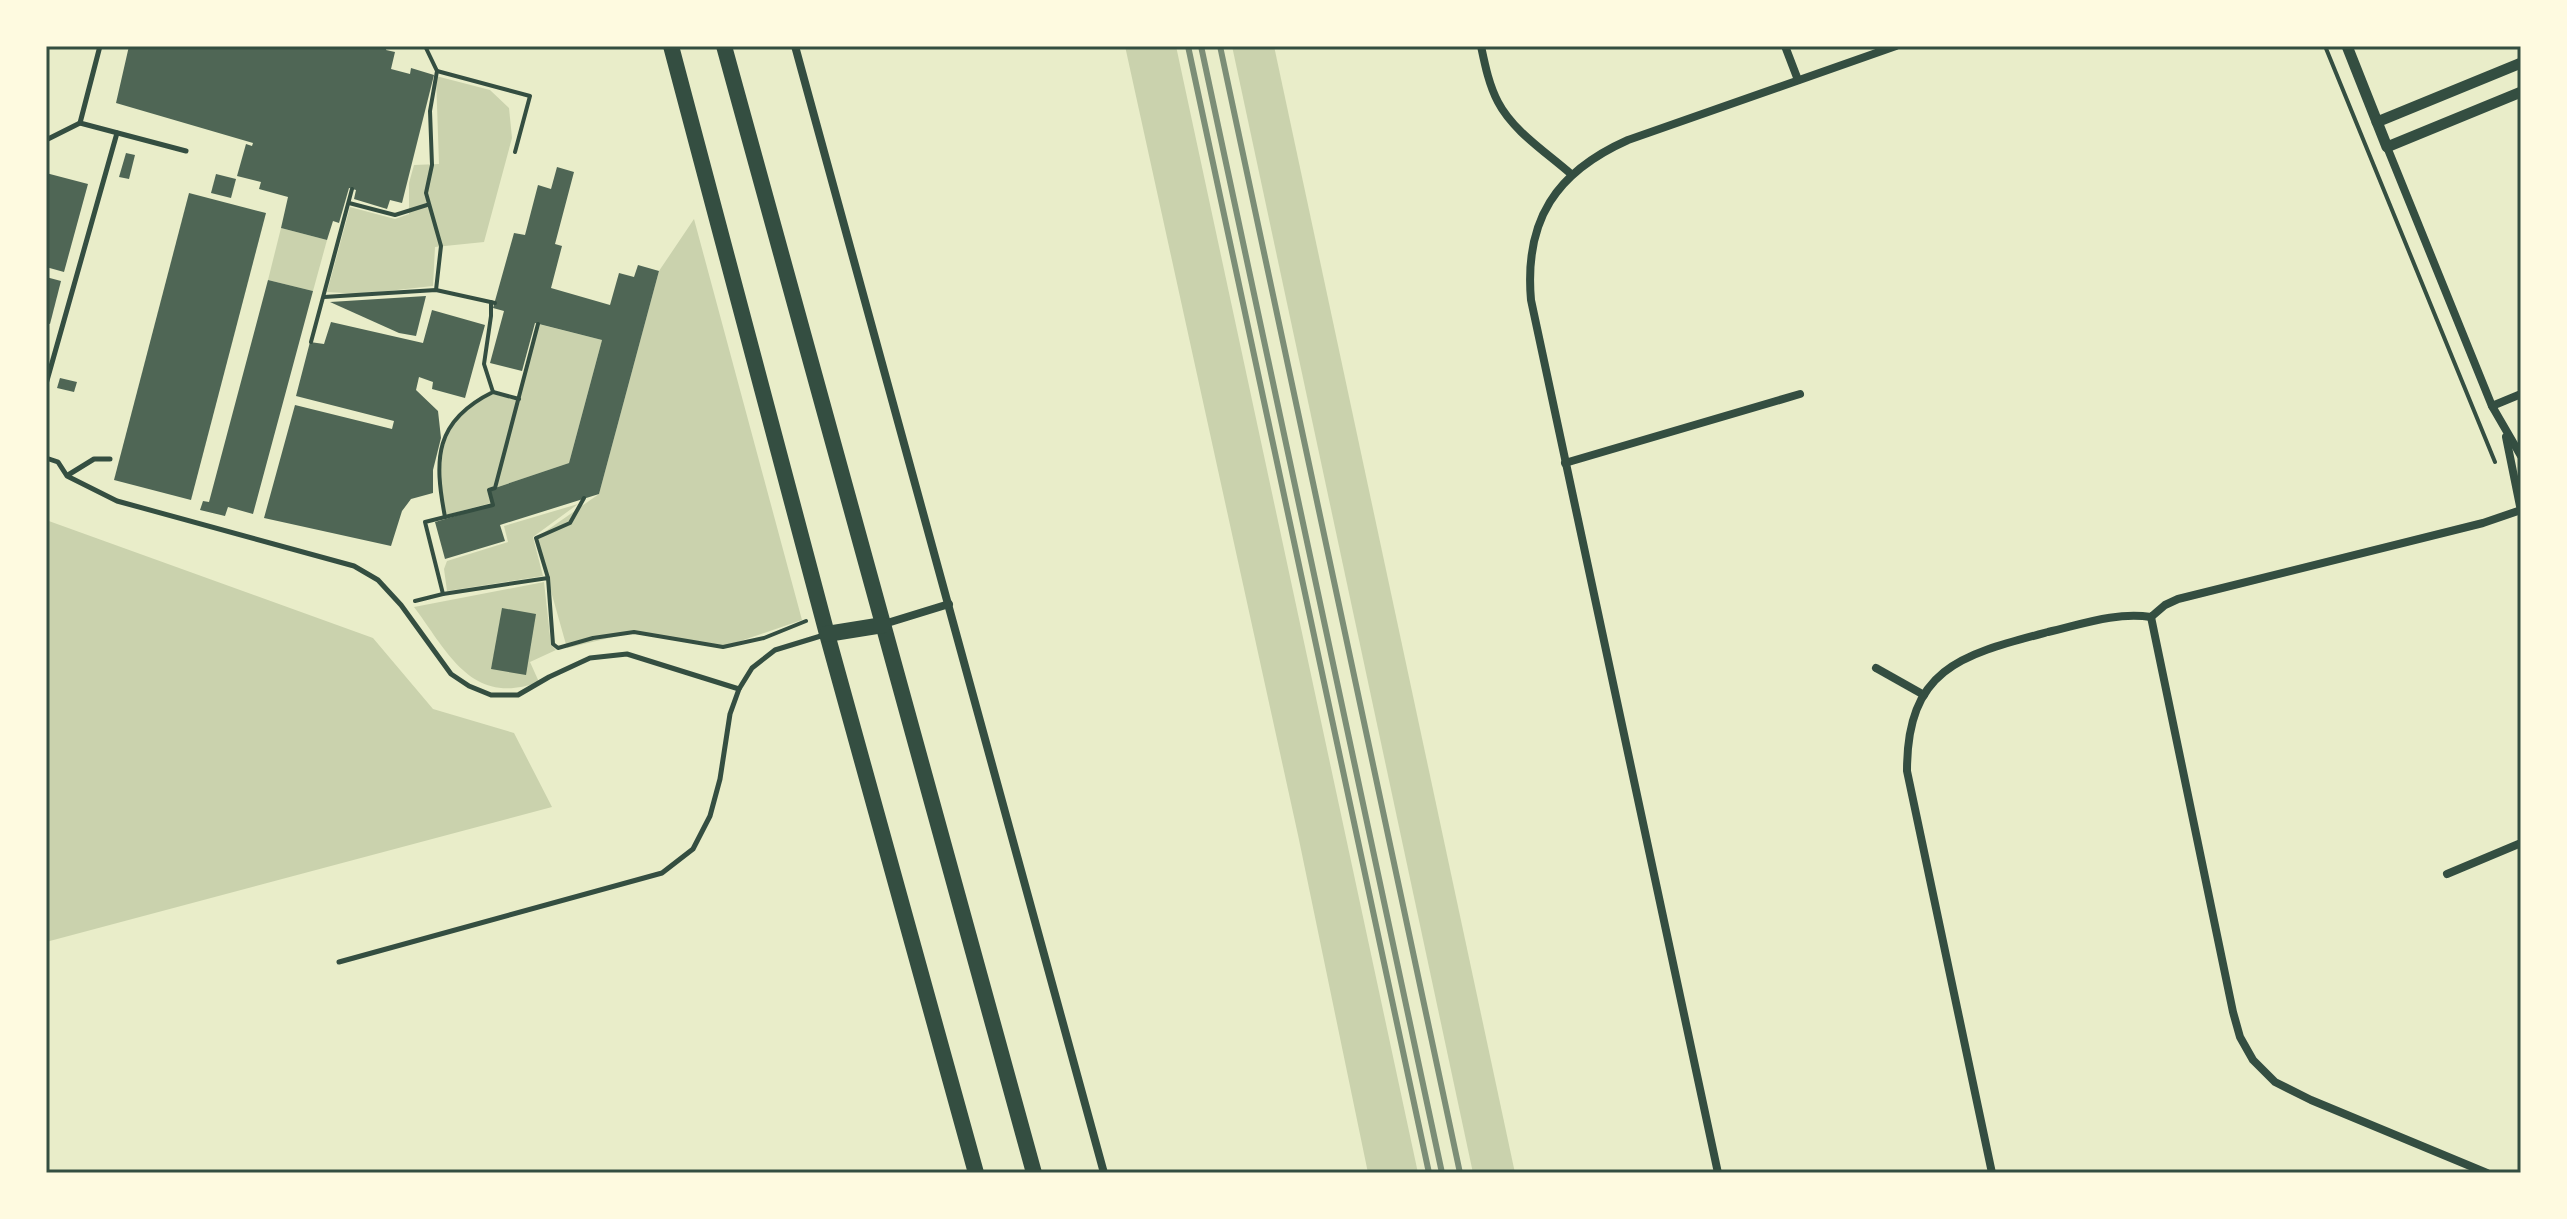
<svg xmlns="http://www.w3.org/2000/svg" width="2567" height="1219" viewBox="0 0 2567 1219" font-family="Signika,sans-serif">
  <rect width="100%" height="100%" fill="#e9edc9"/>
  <g fill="#cad2ad">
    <path d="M1125,46h51l242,1127h-50l-70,-338z"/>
    <path d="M1232,46h42l241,1127h-42z"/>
    <path d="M436,76l54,14 19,18 3,30 -28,104 -49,5 -2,39 -73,8 -33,-2 23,-85 45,12 14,-5v-31l5,-18 25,-1z"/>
    <path d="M694,219l108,401 -79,27 -89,-15 -67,16 -31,-110 63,-44 60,-223z"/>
    <path d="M281,228l46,12 -14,51 -45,-11z"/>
    <path d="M538,324l64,16 -33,123 -74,25z"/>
    <path d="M493,394l24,6 -26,103 -45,12c-10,-56 -9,-94 47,-121z"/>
    <path d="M578,504l-45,33 10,39 -96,15 -3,-22 3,-8 61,-19 -4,-16z"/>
    <path d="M46,520l327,118 60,71 81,24 38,74 -506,135z"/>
    <path d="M544,582l7,63 5,5 -26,12 9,20c-68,25 -91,-30 -125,-75z"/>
  </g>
  <g fill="#4f6655">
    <path d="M129,46h258l-1,4 9,2 -4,17 19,5 1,-6 23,7 -32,128 -12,-3 -3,9 -33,-10 2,-9 -7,-2 -10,35 -6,-2 -6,19 -46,-12 7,-31 -29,-8 2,-7 -24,-6 9,-32 6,2 1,-3 -137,-40z"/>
    <path d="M126,153l9,2 -6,24 -10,-2z"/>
    <path d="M557,167l17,5 -19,72 7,2 -11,42 59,17 9,-32 15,4 4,-12 21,6 -60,223 -99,31 5,16 -60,18 -10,-37 58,-17 -4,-15 80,-27 33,-123 -67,-17 -13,48 -32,-8 14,-52 -11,-3 21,-75 11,2 13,-50 13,4z"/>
    <path d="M46,173l42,11 -24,88 -18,-5z"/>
    <path d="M216,174l20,5 -5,19 -20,-5z"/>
    <path d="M189,193l77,20 -75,287 -77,-20z"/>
    <path d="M46,277l15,4 -11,43 -4,-1z"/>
    <path d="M268,280l45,11 -60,223 -25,-7 -3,9 -25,-6 3,-9 6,1z"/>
    <path d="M426,296l-10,40 -17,-3 -69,-31z"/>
    <path d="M432,310l53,15 -20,73 -33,-9 1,-7 -14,-5 -3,13 22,21 3,27 -8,32v23l-22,6 -9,12 -11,35 -127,-28 31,-113 97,24 2,-8 -98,-25 14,-54 14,2 7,-22 92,21z"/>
    <path d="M60,378l17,4 -3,10 -17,-4z"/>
    <path d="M502,608l34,6 -10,61 -35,-6z"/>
  </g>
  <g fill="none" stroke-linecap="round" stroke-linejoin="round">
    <g stroke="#344e41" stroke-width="4">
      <path d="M425,46l12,25 93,25 -15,56"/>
      <path d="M2325,46l170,416"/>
      <path d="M349,203l46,12 32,-10"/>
      <path d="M436,290l5,-44 -15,-53 6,-28 -2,-54 7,-40"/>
      <path d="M324,297l112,-7 59,13"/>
      <path d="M311,342l41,-153"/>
      <path d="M493,392l26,7"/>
      <path d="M445,517c-11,-58 -11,-96 48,-125l-9,-28 7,-48v-14"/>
      <path d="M548,578l-12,-40 34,-15 14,-25"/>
      <path d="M443,594l-18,-72 68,-17 -4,-15 6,-2 43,-164"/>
      <path d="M415,601l28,-7 105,-16 5,66 5,4 35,-10 41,-6 89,15 41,-9 42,-17"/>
    </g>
    <g stroke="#344e41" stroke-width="5">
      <path d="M100,46l-20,77 106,28"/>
      <path d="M46,140l34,-17"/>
      <path d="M46,384l71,-251"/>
      <path d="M46,458l12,4 9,14 50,25 237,65 24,14 23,25 50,69 18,12 22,9h27l31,-18 41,-19 37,-4 112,35"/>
      <path d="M68,475l26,-16h16"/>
      <path d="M339,962l323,-89 31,-24 17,-33 10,-37 10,-65 9,-25 13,-21 23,-18 49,-15"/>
    </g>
    <g stroke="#344e41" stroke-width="8">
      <path d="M795,46l309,1127"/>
      <path d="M1481,46c4,19 8,39 17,56 15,29 48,50 73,72"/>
      <path d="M1785,46l13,34"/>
      <path d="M2387,147l105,259 29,50"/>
      <path d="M2492,406l29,-12"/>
      <path d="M2506,437l15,74"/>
      <path d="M1565,463l235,-69"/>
      <path d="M2151,617l82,395 7,25 13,23 22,22 36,18 176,73"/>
      <path d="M884,624l65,-20"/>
      <path d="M1876,668l48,27"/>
      <path d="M2447,874l74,-31"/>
      <path d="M1718,1173l-187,-873c-7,-80 25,-128 97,-160l268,-94"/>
      <path d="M1992,1173l-85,-402c0,-103 54,-116 141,-139 35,-8 67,-20 103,-15l14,-12 13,-6 305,-76 38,-13"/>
    </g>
    <g stroke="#344e41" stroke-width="11">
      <path d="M2347,46l40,101 134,-55"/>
      <path d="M2377,122l144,-59"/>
    </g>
    <g stroke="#344e41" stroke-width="16">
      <path d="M671,46l156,588 149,539"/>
      <path d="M724,46l310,1127"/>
      <path d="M827,634l56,-9"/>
    </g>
    <g stroke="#7c8e77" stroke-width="6">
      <path d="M1188,46l241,1127"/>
      <path d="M1201,46l241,1127"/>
      <path d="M1220,46l240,1127"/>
    </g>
  </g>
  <rect width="2567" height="1219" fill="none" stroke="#fefae0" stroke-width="96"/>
  <rect x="48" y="48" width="2471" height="1123" fill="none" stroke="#344e41" stroke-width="3"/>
</svg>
